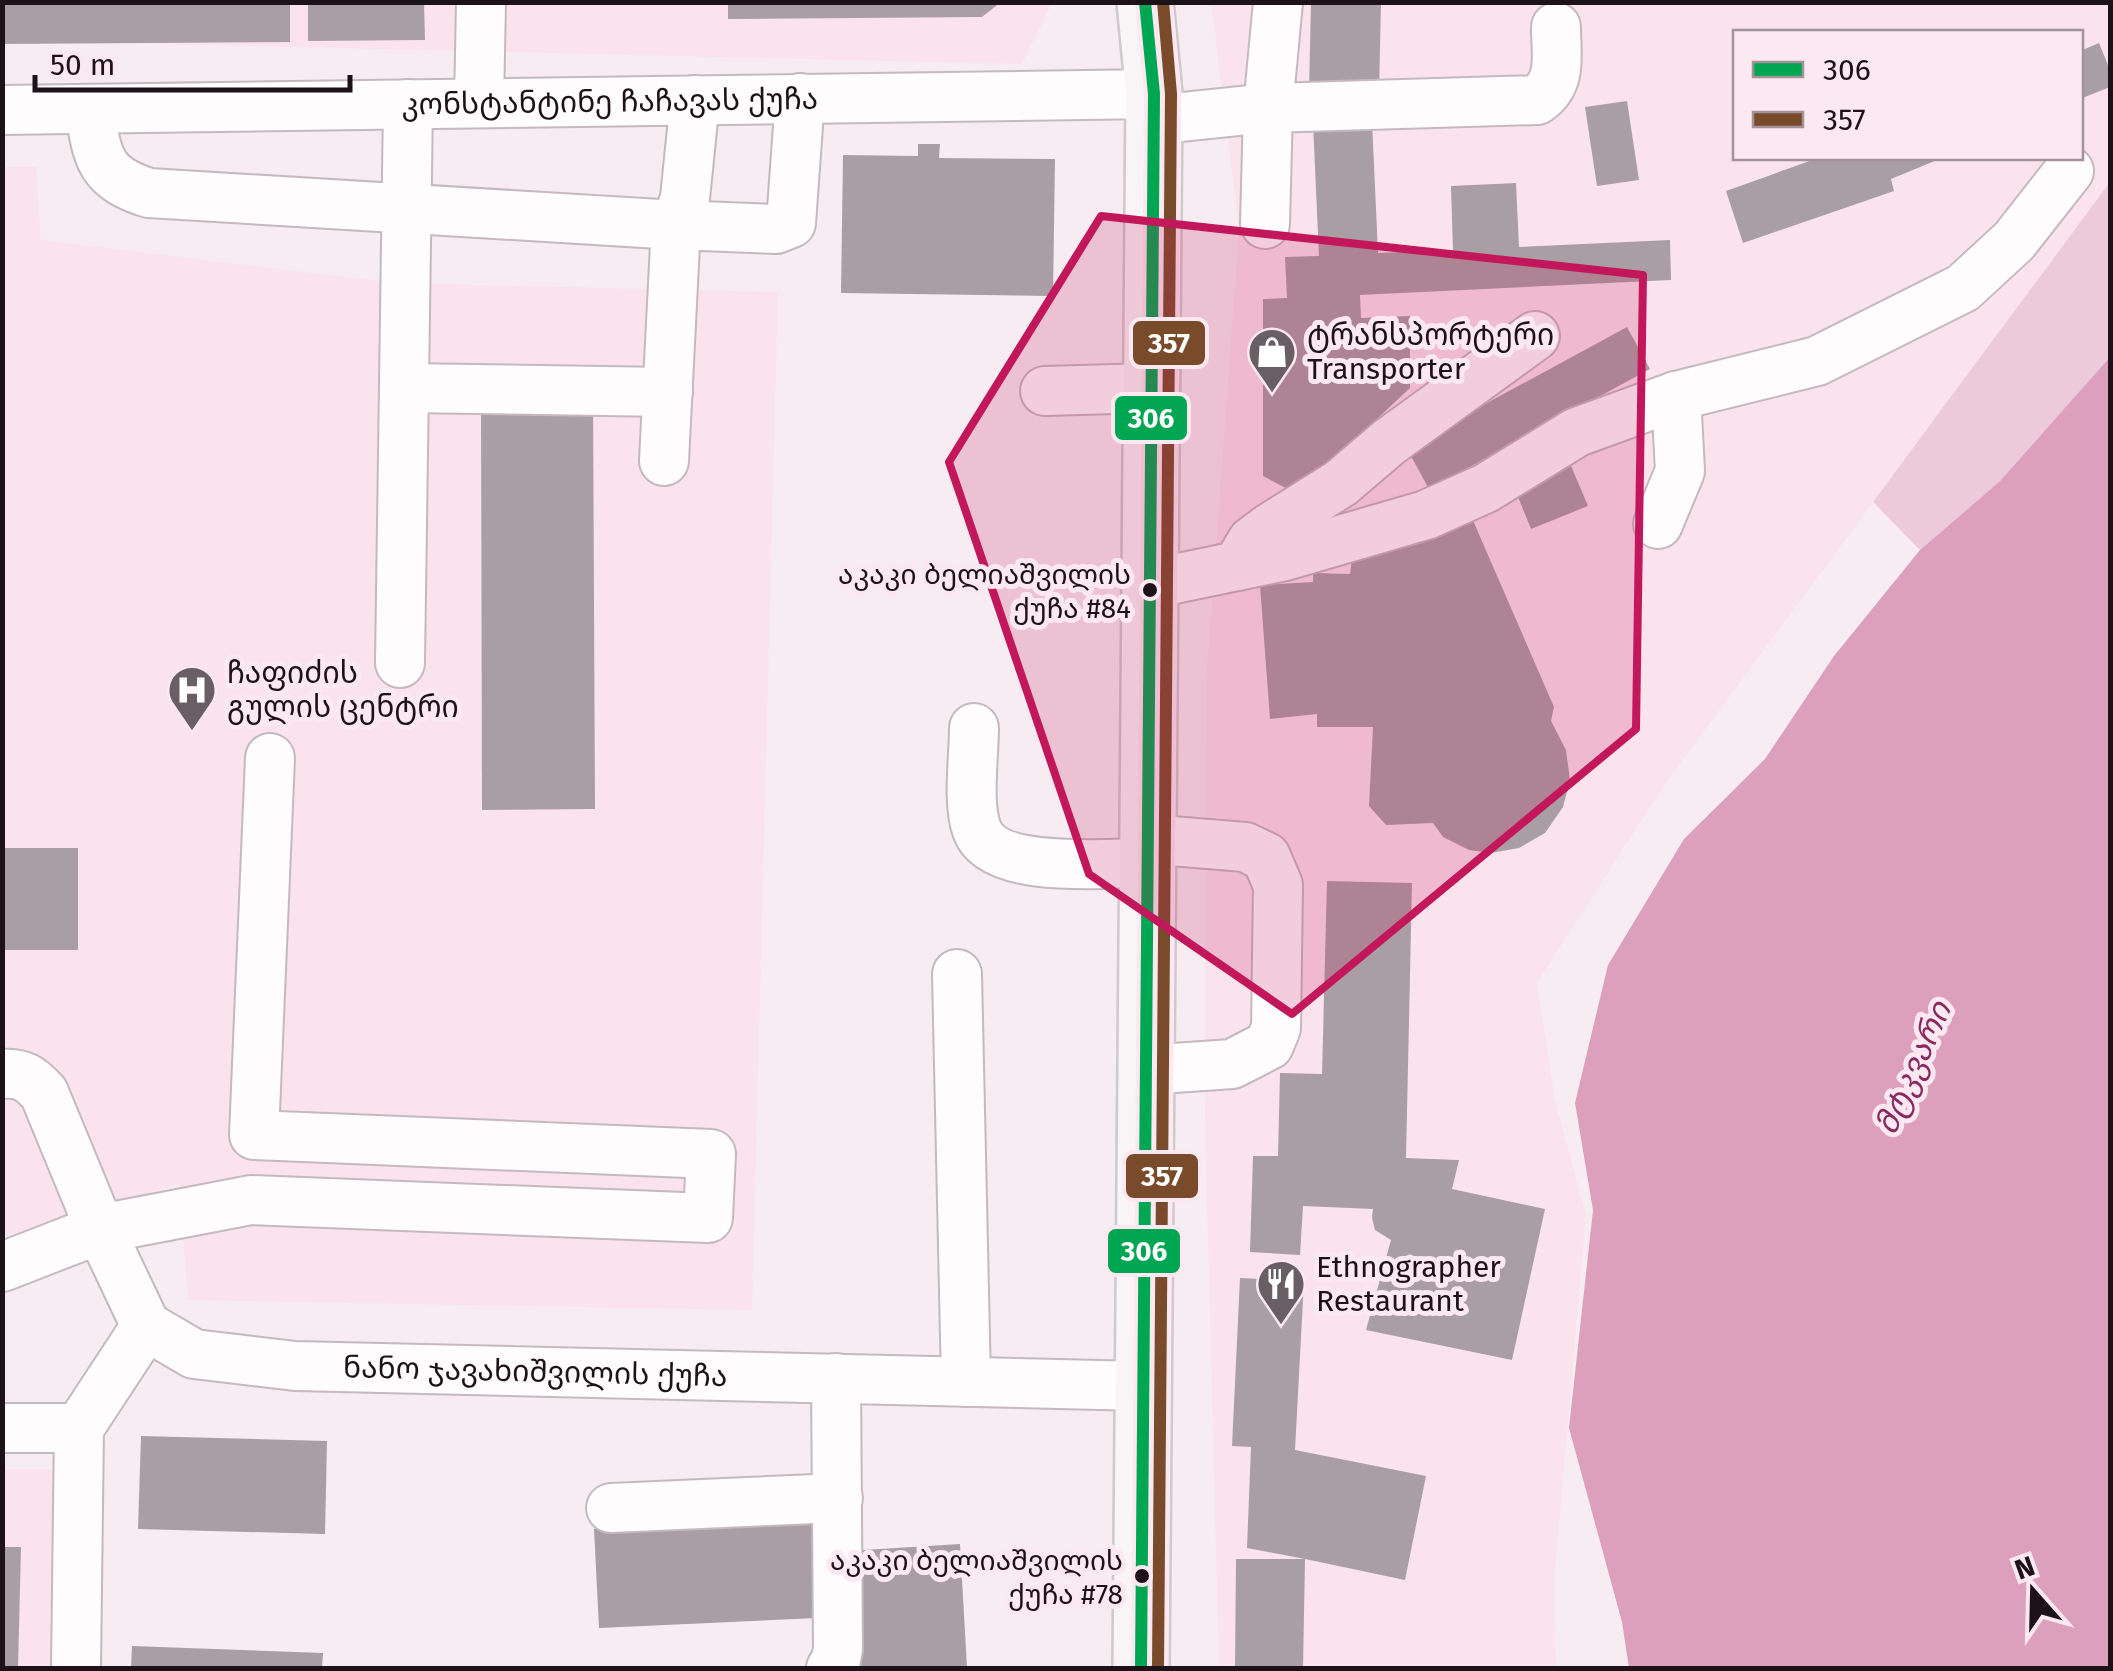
<svg xmlns="http://www.w3.org/2000/svg" width="2113" height="1671" viewBox="0 0 2113 1671" font-family="'Fira Sans','Noto Sans Georgian',sans-serif">
  <rect width="100%" height="100%" fill="#f7ecf1"/>
  <g fill="#fae3ed" fill-rule="evenodd">
    <path d="M3,2h1047l1,3 -29,59 -1019,-24z"/>
    <path d="M1211,3h899v179l-443,599 -130,202 18,117 31,115 -32,367 2,86h-337l-14,-546 1,-441 33,-452zM1736,32h344v126h-344z"/>
    <path d="M3,167h33l5,73 353,43 384,9 -26,1018 -564,-10 -9,-116 -176,53z"/>
    <path d="M2,1469h53v199h-52z"/>
  </g>
  <path fill="#edcad9" d="M2110,182v175l-110,124 -80,69 -47,-48z"/>
  <path fill="#dc9fbc" d="M2110,357v1311h-481l-7,-46 -53,-194 24,-218 -18,-107 33,-138 76,-126 81,-80 69,-103 86,-106 80,-69z"/>
  <g fill="#a99ea3">
    <path d="M2,2h288v40l-288,2z"/>
    <path d="M308,2h116l1,38 -117,1z"/>
    <path d="M728,2h273l-19,15 -254,2z"/>
    <path d="M1311,2h70l-2,91 -70,-1z"/>
    <path d="M2099,43l11,27v17l-30,12v-48z"/>
    <path d="M1627,101l12,79 -42,6 -12,-79z"/>
    <path d="M1372,121l6,132 75,-3 -2,-64 65,-3 3,64 151,-7 1,40 -311,15 1,23 49,-2v72l-113,106 -34,-18v-177l24,-1 -2,-41 34,-1 -6,-133z"/>
    <path d="M918,144h22l-1,14 116,1 -2,137 -212,-3 2,-138 75,1z"/>
    <path d="M1818,158h124l-51,21 3,12 -151,52 -17,-52z"/>
    <path d="M1627,327l23,42 -221,120 -23,-42z"/>
    <path d="M593,396l2,413 -113,1 -1,-413z"/>
    <path d="M1566,454l22,52 -57,23 -21,-52z"/>
    <path d="M1468,509l86,198 -3,14 15,29 4,30 -7,27 -18,26 -26,15 -28,5 -22,-3 -26,-13 -10,-14 -47,2 -17,-19 4,-79h-56v-13l-47,5 -10,-134 53,-3v-9l37,1 3,-22z"/>
    <rect x="2" y="848" width="76" height="102"/>
    <path d="M1327,881l85,2 -6,275 53,2 -7,29 93,20 -33,151 -146,-30 25,-90 -16,-10 -3,-12 1,-9 -70,-3 -3,49 -50,-3 3,-96h25l2,-83 42,1z"/>
    <path d="M1240,1278l64,3 -9,169 131,26 -21,104 -100,-21 -2,109h-68l1,-109h69l-58,-11 4,-101 -19,-1z"/>
    <path d="M141,1436l186,5 -2,93 -187,-5z"/>
    <path d="M812,1518l5,100 -218,10 -5,-99z"/>
    <path d="M960,1544l7,124h-112l-7,-117z"/>
    <path d="M2,1547h19l-3,121h-16z"/>
    <path d="M132,1646l191,7 -1,15h-191z"/>
  </g>
  <g fill="none" stroke-linecap="round" stroke-linejoin="round">
    <g stroke="#c4b9be" stroke-width="52">
      <g id="minor">
        <path d="M479,103l2,-101"/>
        <path d="M89,109c9,48 9,68 60,84l527,32 9,-27 10,-98"/>
        <path id="s1" d="M2,110l1152,-16"/>
        <path d="M1153,120l115,-12 269,-8c26,-18 19,-44 19,-73"/>
        <path d="M1265,224l3,-116 10,-106"/>
        <path d="M404,388l264,4"/>
        <path d="M1045,391l106,-3"/>
        <path d="M664,461l12,-236 100,4 15,-6 9,-125"/>
        <path d="M1658,524l22,-53 -4,-75"/>
        <path d="M1237,566l48,-10 141,-41 60,-27 91,-56 99,-36 141,-35 146,-73 51,-47 55,-70"/>
        <path d="M1150,584l87,-18 15,-25 19,-14 70,-44 48,-41 146,-106"/>
        <path d="M400,663l8,-559"/>
        <path d="M974,728c0,28 -7,76 3,102 17,45 130,33 170,33"/>
        <path d="M957,974l9,408"/>
        <path d="M1145,1070l87,-6 37,-19 7,-17 2,-143 -12,-28 -21,-10 -98,-8"/>
        <path d="M2,1074c20,-2 29,5 42,19l56,136 151,-29 457,18 3,-64 -457,-19 16,-377"/>
        <path id="s2" d="M2,1267l98,-38 46,97 48,28 101,12 847,20"/>
        <path d="M2,1428h77l67,-102"/>
        <path d="M611,1508l227,-10"/>
        <path d="M76,1668l3,-240"/>
        <path d="M831,1668l4,-3 3,-16 -2,-271"/>
      </g>
    </g>
    <g stroke="#cfc8cc" stroke-width="60">
      <path id="major" d="M1141,1668l13,-1574 -9,-92"/>
    </g>
    <use href="#minor" stroke="#fefcfd" stroke-width="48"/>
    <use href="#major" stroke="#f9f4f6" stroke-width="55"/>
    <g stroke="#fce8f0" stroke-width="20">
      <path id="bus-1" d="M1141,1668l13,-1574 -9,-92"/>
    </g>
    <g stroke="#fce8f0" stroke-width="20">
      <path id="bus-2" d="M1158,1668l13,-1574 -8,-92"/>
    </g>
    <use href="#bus-1" stroke="#00a651" stroke-width="12"/>
    <use href="#bus-2" stroke="#7a4b2a" stroke-width="12"/>
  </g>
  <path fill="#c2185b" fill-opacity="0.2" stroke="#c2185b" stroke-width="8" stroke-linejoin="round" d="M1101,216l542,59 -7,454 -344,285 -203,-140 -140,-412z"/>
  <defs>
    <g id="shop-pin" transform="scale(2.5)"><path d="M0 17L-7.5 6A9.5 9.5 0 1 1 7.5 6Z" fill="#695e63" stroke="#fce8f0"/><path d="M-5-2.5h2.3a2.7 3.5 0 0 1 5.4 0H5L5.5 6h-11ZM-1.5-2.5h3a1.5 2.3 0 0 0-3 0Z" fill="#fff"/></g>
    <g id="hospital-pin" transform="scale(2.5)"><path d="M0 17L-7.5 6A9.5 9.5 0 1 1 7.5 6Z" fill="#695e63" stroke="#fce8f0"/><path d="M-5-5h3v3.5h4V-5h3V5h-3V1.5h-4V5h-3Z" fill="#fff"/></g>
    <g id="restaurant-pin" transform="scale(2.5)"><path d="M0 17L-7.5 6A9.5 9.5 0 1 1 7.5 6Z" fill="#695e63" stroke="#fce8f0"/><path d="M-5-6h1v4h1v-4h1v4h1v-4h1v5L-1.5 .5V6h-2V.5L-5-1ZM5-6V6H3V1.5H1.5Q1.5-4 5-6Z" fill="#fff"/></g>
  </defs>
  <g fill-rule="evenodd">
    <use href="#shop-pin" x="1272" y="352"/>
    <use href="#hospital-pin" x="192" y="690"/>
    <use href="#restaurant-pin" x="1281" y="1284"/>
  </g>
  <g fill="#1d1217" stroke="#fce8f0" stroke-width="4">
    <circle cx="1150" cy="590" r="9"/>
    <circle cx="1142" cy="1576" r="9"/>
  </g>
  <g text-anchor="middle" dominant-baseline="central" stroke-width="10" stroke-linejoin="round" paint-order="stroke">
    <g font-size="28" fill="#1d1217" stroke="#fce8f0" text-anchor="end">
      <text x="1131" y="574">აკაკი ბელიაშვილის<tspan x="1131" dy="34">ქუჩა #84</tspan></text>
      <text x="1123" y="1560">აკაკი ბელიაშვილის<tspan x="1123" dy="34">ქუჩა #78</tspan></text>
    </g>
    <g font-size="30" fill="#1d1217" stroke="#fce8f0">
      <text stroke="none"><textPath href="#s1" startOffset="608">კონსტანტინე ჩაჩავას ქუჩა</textPath></text>
      <text stroke="none"><textPath href="#s2" startOffset="610">ნანო ჯავახიშვილის ქუჩა</textPath></text>
    </g>
    <g font-size="30" fill="#1d1217" stroke="#fce8f0" text-anchor="start">
      <text x="1307" y="335">ტრანსპორტერი<tspan x="1307" dy="34">Transporter</tspan></text>
      <text x="227" y="673">ჩაფიძის<tspan x="227" dy="34">გულის ცენტრი</tspan></text>
      <text x="1316" y="1267">Ethnographer<tspan x="1316" dy="34">Restaurant</tspan></text>
    </g>
    <g font-size="32" font-style="italic" fill="#8a295f" stroke="#fce8f0">
      <text transform="translate(1913 1068) rotate(-66)">მტკვარი</text>
    </g>
  </g>
  <g stroke="#fce8f0" stroke-width="4">
    <rect x="1131" y="319" width="76" height="48" rx="10" fill="#7a4b2a"/>
    <rect x="1113" y="394" width="76" height="48" rx="10" fill="#00a651"/>
    <rect x="1124" y="1152" width="76" height="48" rx="10" fill="#7a4b2a"/>
    <rect x="1106" y="1227" width="76" height="48" rx="10" fill="#00a651"/>
  </g>
  <g font-size="28" text-anchor="middle" font-weight="bold" fill="#fff">
    <text x="1169" y="353">357</text>
    <text x="1151" y="428">306</text>
    <text x="1162" y="1186">357</text>
    <text x="1144" y="1261">306</text>
  </g>
  <rect width="2113" height="1671" fill="none" stroke="#1d1217" stroke-width="10"/>
  <rect x="1733" y="30" width="350" height="130" fill="#fce8f0" stroke="#a39299" stroke-width="2.5"/>
  <rect x="1753" y="62" width="50" height="15" fill="#00a651" stroke="#a39299" stroke-width="2.5"/>
  <text x="1823" y="80" font-size="30" fill="#1d1217">306</text>
  <rect x="1753" y="112" width="50" height="15" fill="#7a4b2a" stroke="#a39299" stroke-width="2.5"/>
  <text x="1823" y="130" font-size="30" fill="#1d1217">357</text>
  <g transform="translate(2033 1591) rotate(340)" stroke="#fce8f0" stroke-width="8" paint-order="stroke">
  <path d="M0-8L18 38L0 25L-18 38Z" fill="#1d1217"/>
  <text y="-15" font-size="28" font-weight="bold" text-anchor="middle" fill="#1d1217">N</text>
  </g>
  <path d="M35 75v15h315v-15" fill="none" stroke="#1d1217" stroke-width="5"/>
  <text x="50" y="75" font-size="30" fill="#1d1217" stroke="#fce8f0" stroke-width="8" paint-order="stroke">50 m</text>
</svg>
